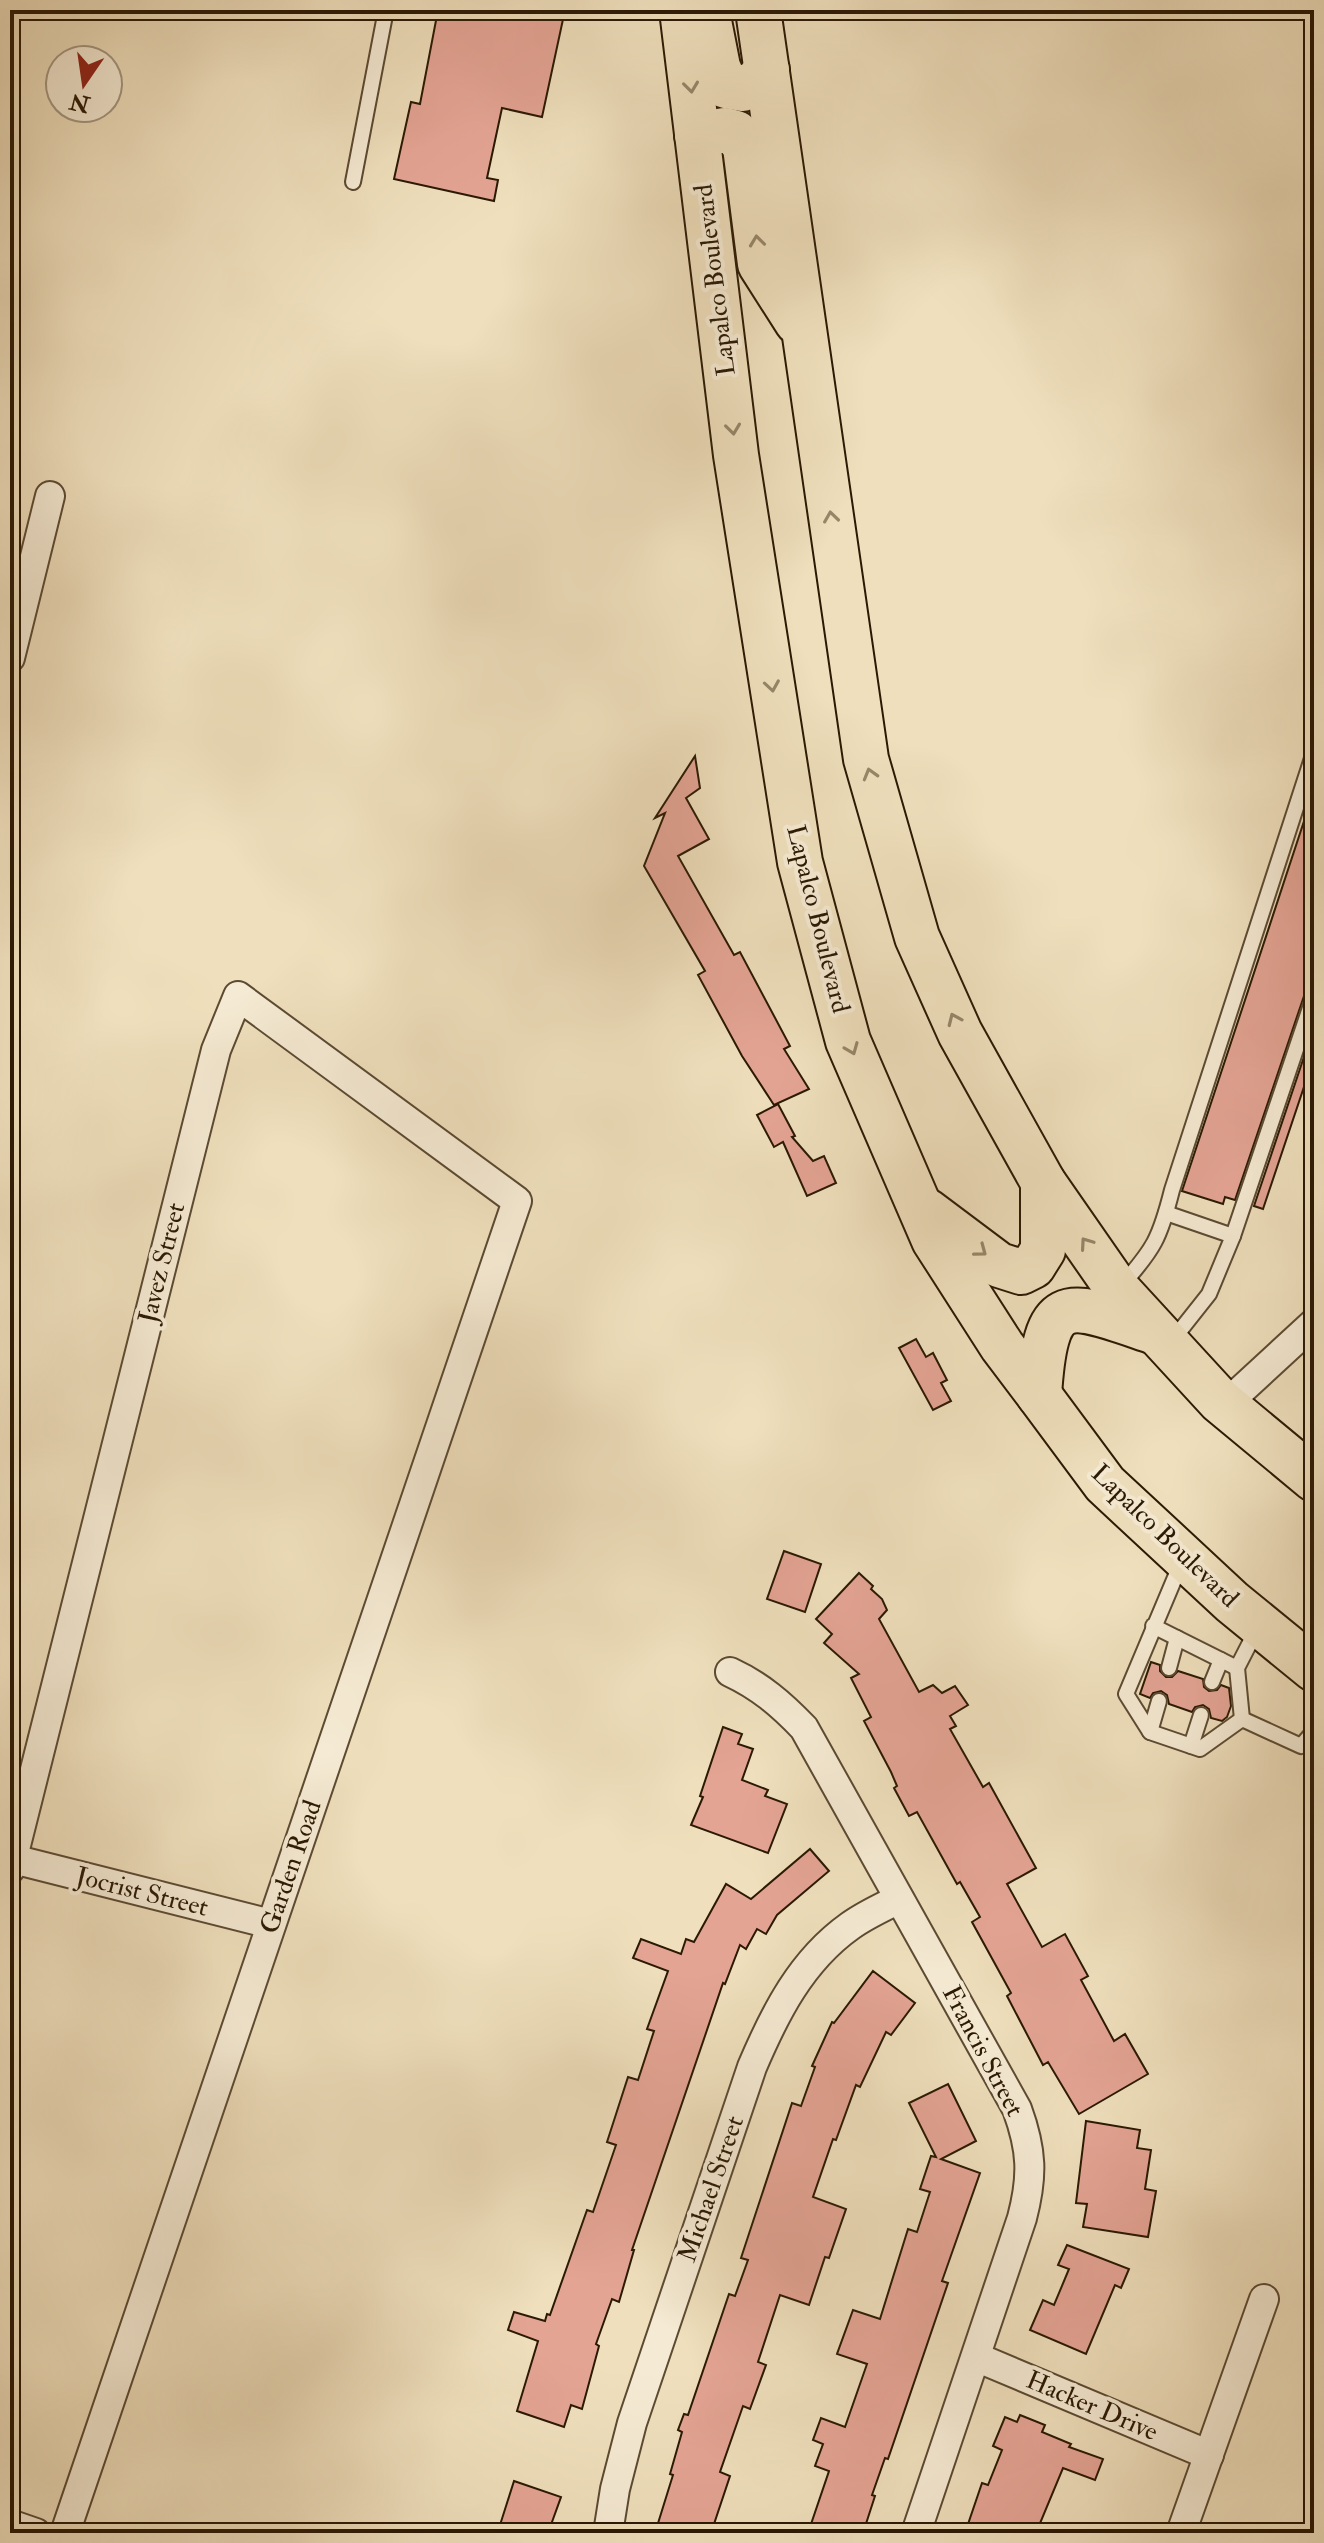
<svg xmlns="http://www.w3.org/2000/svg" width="1324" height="2543" viewBox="0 0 1324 2543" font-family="'IM FELL Double Pica',serif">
  <rect width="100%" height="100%" fill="#efdfbc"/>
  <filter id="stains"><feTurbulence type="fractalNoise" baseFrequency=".0025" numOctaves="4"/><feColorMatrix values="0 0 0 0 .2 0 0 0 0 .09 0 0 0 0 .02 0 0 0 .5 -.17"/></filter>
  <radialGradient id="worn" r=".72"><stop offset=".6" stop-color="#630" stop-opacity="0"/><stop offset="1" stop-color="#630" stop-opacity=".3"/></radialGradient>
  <g fill="#e4a494" stroke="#2b1904" stroke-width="2">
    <path d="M438,10h127l-23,107 -40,-9 -15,70 11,2 -4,21 -100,-22 17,-77 9,2z"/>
    <path d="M695,756l5,32 -14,10 23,41 -31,17 56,99 6,-3 50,94 -6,3 25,40 -35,16 -32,-49 -44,-81 7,-4 -61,-105 21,-53 -10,5z"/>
    <path d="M1311,800h3v186l-9,7 -70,207 -10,-3 -2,7 -41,-13z"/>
    <path d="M1314,1027v30l-51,152 -9,-3z"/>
    <path d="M778,1104l17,32 -3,1 21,24 11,-5 12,27 -29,13 -24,-54 -9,5 -17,-32z"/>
    <path d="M916,1339l10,18 7,-4 14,27 -6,3 10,18 -18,9 -34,-62z"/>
    <path d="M784,1551l37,13 -16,48 -38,-13z"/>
    <path d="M859,1573l14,13 -2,3 11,10 5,11 -8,9 40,73 14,-7 9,8 13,-7 13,19 -18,11 6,10 -6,3 33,58 6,-4 47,85 -29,16 35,63 23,-13 23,42 -7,4 33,61 11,-7 23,40 -69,40 -31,-52 -5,3 -36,-69 4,-3 -39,-71 8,-5 -20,-35 -3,2 -40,-72 -8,4 -15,-28 3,-2 -6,-14 -27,-51 7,-4 -20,-39 8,-4 -35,-31 8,-9 -16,-15z"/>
    <path d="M1151,1662l9,3v6l6,6h6l6,-6 25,8 1,8 5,4 8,-1 4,-5 8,3 2,18 -4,11 -5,4 -11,-3 -2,-9 -6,-4 -8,2 -3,5 -23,-8 -2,-9 -6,-4 -8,2 -3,5 -10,-4z"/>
    <path d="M723,1727l19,7 -4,10 15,5 -11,31 26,10 -3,6 22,8 -19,49 -77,-28 12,-28 -3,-1z"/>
    <path d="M810,1849l19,22 -52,44 -11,19 -9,-5 -11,20 -6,-4 -15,39 -2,-1 -91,267h2l-15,52 -7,-3 -16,45 3,2 -17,63 -11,-4 -7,22 -47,-16 21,-70 -30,-11 6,-18 31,9 2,-7 3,1 37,-105 6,2 23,-67 -9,-3 21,-65 10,3 16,-49 -7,-2 21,-58 -35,-13 8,-19 40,15 5,-15 8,3 32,-58 25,15z"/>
    <path d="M873,1971l42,32 -24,32 -5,-3 -26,55 -4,-2 -20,55 -3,-1 -20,58 33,12 -17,49 -4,-1 -16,48 -29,-10 -22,67 8,3 -16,44 -7,-3 -23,66 10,4 -19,57h-56l18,-58 -3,-1 12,-42 -4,-2 6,-16 4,1 41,-121 6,2 13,-36 -7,-2 51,-155 9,3 14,-39 -3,-1 20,-44 2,1z"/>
    <path d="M948,2084l28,57 -35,18 39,14 -38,108 6,2 -60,176 -3,-1 -13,37 3,1 -12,37h-55l21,-62 -14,-5 8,-22 -10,-4 8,-22 24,9 22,-63 -30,-10 16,-44 27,9 28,-90 9,3 13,-40 -10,-3 11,-33 5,1 -27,-54z"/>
    <path d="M1086,2121l54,9 -3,18 14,2 -6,39 11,2 -8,46 -65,-10 4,-23 -11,-1z"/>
    <path d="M1067,2245l62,24 -8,19 -6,-3 -29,69 -56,-24 13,-30 11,5 15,-36 -11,-4z"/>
    <path d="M1020,2415l25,10 -3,7 29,12 -2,3 34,12 -8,21 -32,-12 -27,65h-71l17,-50 6,2 14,-35 -9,-4 12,-29 12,5z"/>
    <path d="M514,2481l47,16 -13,36h-24l-24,-8z"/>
  </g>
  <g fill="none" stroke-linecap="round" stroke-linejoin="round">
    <g stroke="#5c4a32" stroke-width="18">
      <g id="lane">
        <path d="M353,182l33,-172"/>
        <path d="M1166,1213l67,23 -24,58 -38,48"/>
        <path d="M1233,1236l81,-240"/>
        <path d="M1121,1286c33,-37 39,-48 51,-96l142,-438"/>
        <path d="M1182,1561l-56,133 24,38 50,17 42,-30 59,27 13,-15"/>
        <path d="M1153,1626l84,42"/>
        <path d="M1169,1668l8,-30"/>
        <path d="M1212,1682l9,-22"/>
        <path d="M1242,1719l-5,-51 20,-39"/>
        <path d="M1150,1732l9,-31"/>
        <path d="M1191,1746l10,-31"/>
      </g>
    </g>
    <g stroke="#5c4a32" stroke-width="32">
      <g id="street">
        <path d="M10,658l40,-162"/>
        <path d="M1225,1405l89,-82"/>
        <path d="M730,1672c30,14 51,32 74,56l213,381c15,41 16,67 5,109l-106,315"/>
        <path d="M13,1859l258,65"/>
        <path d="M10,1869l206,-819 22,-54 279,205 -452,1332"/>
        <path d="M976,2357l233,98"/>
        <path d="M10,2524l26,9"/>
        <path d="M608,2533l7,-44 17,-66 120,-356c23,-54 49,-106 98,-141 15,-11 33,-19 49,-27"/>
        <path d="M1181,2533l83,-234"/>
      </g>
    </g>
    <g stroke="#2b1904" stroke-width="48">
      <g id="primary">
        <path d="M682,10l54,445 64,407 48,179 86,199 68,106 37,49 66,89 127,118 82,67"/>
        <path d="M758,10l108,749 51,178 43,96 83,149 75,108 102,111 94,78"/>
        <path d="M708,16l10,51 8,19 17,3 13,-7 11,-12"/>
        <path d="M697,135l28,-5 11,3 9,14 15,117 37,58"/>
        <path d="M927,1211l72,54 22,7 12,-6 10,-16v-68"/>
        <path d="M1039,1395c7,-107 27,-93 116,-63"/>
      </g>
    </g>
    <use href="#lane" stroke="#f5ead3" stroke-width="14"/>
    <use href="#street" stroke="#f5ead3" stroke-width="28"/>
    <use href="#primary" stroke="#efdfbc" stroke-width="44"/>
  </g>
  <defs><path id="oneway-chevron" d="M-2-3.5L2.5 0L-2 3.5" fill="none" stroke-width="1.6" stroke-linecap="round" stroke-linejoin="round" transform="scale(2)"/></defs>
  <g stroke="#978669">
    <use href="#oneway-chevron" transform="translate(691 87) rotate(83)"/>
    <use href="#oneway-chevron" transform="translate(757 241) rotate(-97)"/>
    <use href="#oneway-chevron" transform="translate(733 429) rotate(83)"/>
    <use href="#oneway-chevron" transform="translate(831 517) rotate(-98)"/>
    <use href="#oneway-chevron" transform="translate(772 686) rotate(81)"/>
    <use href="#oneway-chevron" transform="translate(870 774) rotate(-106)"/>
    <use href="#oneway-chevron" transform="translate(954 1019) rotate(-114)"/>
    <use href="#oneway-chevron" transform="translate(852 1049) rotate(68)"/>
    <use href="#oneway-chevron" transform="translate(1086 1243) rotate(-125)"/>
    <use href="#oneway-chevron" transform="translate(981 1251) rotate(37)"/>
  </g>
  <g text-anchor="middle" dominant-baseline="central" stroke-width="8" stroke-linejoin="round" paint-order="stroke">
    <g font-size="26" fill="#2b1904" stroke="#f5ead3">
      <text transform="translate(715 280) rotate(-97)">Lapalco Boulevard</text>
      <text transform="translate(818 919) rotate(76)">Lapalco Boulevard</text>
      <text transform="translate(162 1263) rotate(-76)">Javez Street</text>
      <text transform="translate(1165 1536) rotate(44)">Lapalco Boulevard</text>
      <text transform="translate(291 1867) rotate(-71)">Garden Road</text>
      <text transform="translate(142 1892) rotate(14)">Jocrist Street</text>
      <text transform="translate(983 2051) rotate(62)">Francis Street</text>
      <text transform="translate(711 2189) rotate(-71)">Michael Street</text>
      <text transform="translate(1092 2406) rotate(23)">Hacker Drive</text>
    </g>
  </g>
  <rect width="1324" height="2543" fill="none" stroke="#efdfbc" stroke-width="40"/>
  <rect x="12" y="12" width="1300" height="2519" fill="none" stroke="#2b1904" stroke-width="4"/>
  <rect x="20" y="20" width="1284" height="2503" fill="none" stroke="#2b1904" stroke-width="2"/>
  <g transform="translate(84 84) rotate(193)"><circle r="38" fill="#f5ead3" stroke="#a49680" stroke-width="2"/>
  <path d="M0-6L14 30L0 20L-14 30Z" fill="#8f2418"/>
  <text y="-12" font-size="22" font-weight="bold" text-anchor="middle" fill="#2b1904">N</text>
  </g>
  <rect width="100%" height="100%" filter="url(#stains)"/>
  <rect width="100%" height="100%" fill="url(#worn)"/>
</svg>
